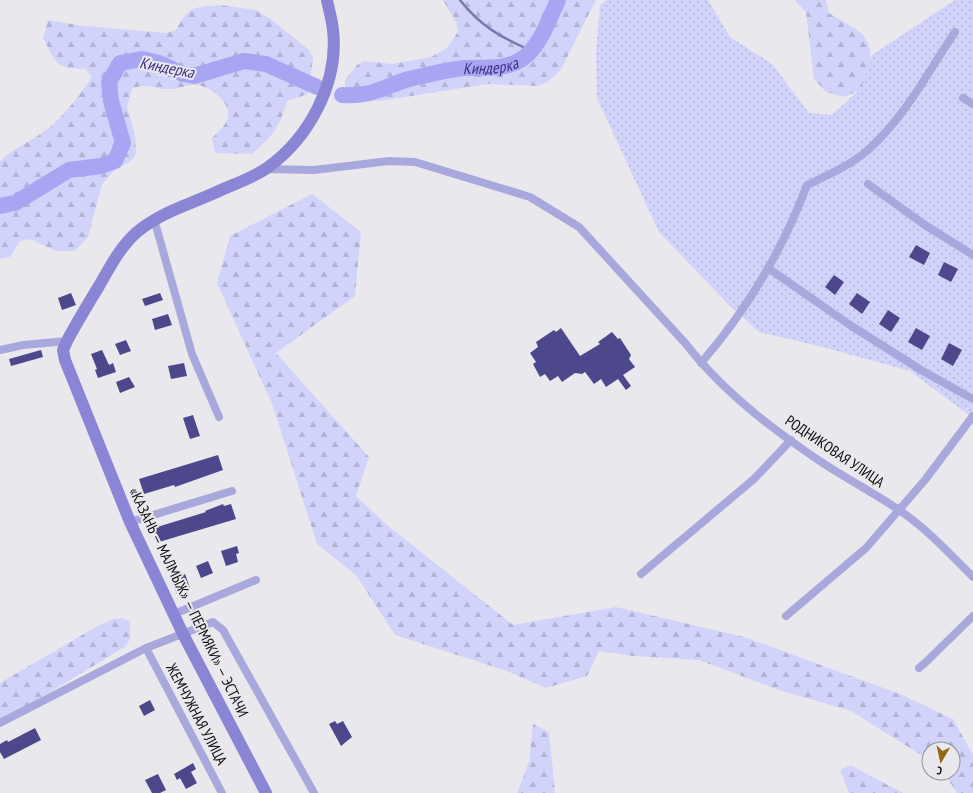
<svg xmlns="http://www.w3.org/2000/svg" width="973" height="793" viewBox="0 0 973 793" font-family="'PT Sans Narrow',sans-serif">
  <defs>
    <pattern id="green-dots" width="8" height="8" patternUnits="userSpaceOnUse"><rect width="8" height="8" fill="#d2d3fa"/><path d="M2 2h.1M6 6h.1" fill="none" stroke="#b3b4d5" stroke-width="1.8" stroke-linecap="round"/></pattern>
    <pattern id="forest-firs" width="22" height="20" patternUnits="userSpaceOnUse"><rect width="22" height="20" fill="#d2d3fa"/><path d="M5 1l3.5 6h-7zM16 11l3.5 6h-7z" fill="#b3b4d5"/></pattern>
  </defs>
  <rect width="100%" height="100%" fill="#e9e9ed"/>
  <path fill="url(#green-dots)" d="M607,0h101l22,37 42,27 37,49 23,2 26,-24 14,-36 83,-55h18v418l-63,-47 -91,-25 -60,-14 -29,-26 -71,-74 -62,-134 -1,-46 4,-47z"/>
  <g fill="url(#forest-firs)">
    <path d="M443,0h153l-36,71 -14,12 -9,3 -50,-2 -107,17 -14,-1 -21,-11v-9l12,-15 7,-4 28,3 39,-7 16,-9 11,-16 -2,-10z"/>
    <path d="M795,0h31l3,13c9,6 28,15 34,22 14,17 5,38 -3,55l-16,7 -18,-5 -12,-13 -8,-67z"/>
    <path d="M220,5l36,5 16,10 37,30 4,8 -5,36 -21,7c-8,27 -14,35 -35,53l-37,-1 -3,-15c6,-6 15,-13 16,-22 2,-15 -17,-28 -30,-31 -9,-2 -21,5 -30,4 -15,0 -23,-7 -36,0l-5,18 8,28 1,19 -5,7 -16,9 -13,14 -14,53 -13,14h-19l-26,-12 -10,2 -10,16 -10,2v-98c12,-11 25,-17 39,-26 22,-14 38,-37 53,-58l-7,-8c-31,-1 -28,-5 -42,-31l5,-18 36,6 82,7 10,-3c14,-25 16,-22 44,-25z"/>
    <path d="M312,194l49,38 -6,64 -79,57 93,104 -13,39 31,29 126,100 103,-18 128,30 156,57 53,25 20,36v38h-16l-13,-20h9v-24h-24v11l-78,-49 -72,-21 -80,-30 -66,-4 -34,-5 -12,25 -41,12 -39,-17 -112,-36 -39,-60 -39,-31 -44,-138 -56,-123 13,-47z"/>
    <path d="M122,618l8,3v18l-5,8 -125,75v-39l94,-55 19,-9z"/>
    <path d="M533,724l16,8 6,61h-38l12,-31z"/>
    <path d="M850,765l53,28h-54l-9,-23z"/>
  </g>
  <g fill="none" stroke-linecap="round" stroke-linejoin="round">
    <path stroke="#7a78af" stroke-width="2.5" d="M460,0c20,26 42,38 72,51"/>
    <g stroke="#a8a6f3" stroke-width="16">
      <path id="s1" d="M342,95c30,2 41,-8 67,-16 18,-4 39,-10 57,-11 20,-1 39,2 56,-9 18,-12 27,-40 36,-59"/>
      <path d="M0,206l15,-3 54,-33 32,-4 14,-5 8,-18 -12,-42 -2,-19 11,-19 22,-4 17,4 24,11 11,2 50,-15 22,3 51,23"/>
    </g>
  </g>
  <g fill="#4d478c">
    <path d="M916,245l14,8 -6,12 -15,-8z"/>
    <path d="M944,262l14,7 -7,13 -13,-7z"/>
    <path d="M834,275l10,7 -9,13 -10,-8z"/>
    <path d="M71,293l5,12 -14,5 -4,-12z"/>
    <path d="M160,293l3,7 -18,6 -3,-7z"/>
    <path d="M857,293l13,9 -8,12 -13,-10z"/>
    <path d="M888,310l12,8 -9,14 -12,-8z"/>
    <path d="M168,314l4,11 -17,5 -3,-11z"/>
    <path d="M561,328l19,28 20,-12 -2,-2 14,-10 6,7 2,-1 11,17 -2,4 6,8 -12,8 8,11 -5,4 -8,-11 -12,8 -5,-8 -7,5 -9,-12 -3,2 -7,-1 -13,9 -4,-6 -8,5 -5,-7 -5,3 -7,-13 3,-2 -6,-9 8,-6 -2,-5 18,-12 2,2z"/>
    <path d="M916,328l14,8 -8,14 -14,-8z"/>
    <path d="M126,340l5,11 -11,4 -5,-11z"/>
    <path d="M949,343l13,7 -9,16 -12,-7z"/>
    <path d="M41,350l2,7 -32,9 -2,-7z"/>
    <path d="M102,350l7,15 4,-2 3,9 -18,6 -3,-8 2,-1 -6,-15z"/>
    <path d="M184,363l3,13 -16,3 -3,-13z"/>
    <path d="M129,377l6,10 -15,6 -4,-11z"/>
    <path d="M193,415l7,21 -10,3 -7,-21z"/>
    <path d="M218,455l5,15 -48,17 -1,-2 -30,9 -5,-15z"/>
    <path d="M223,504l1,2 7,-2 5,15 -77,23 -5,-14 52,-16 -1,-1z"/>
    <path d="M237,546l2,7 -3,1 2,8 -12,4 -5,-15z"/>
    <path d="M208,561l5,12 -12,5 -5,-12z"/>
    <path d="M185,574l5,14 -13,6 -6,-14z"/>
    <path d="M150,700l5,10 -11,6 -5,-10z"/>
    <path d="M335,721l2,3 6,-3 9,16 -11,9 -12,-22z"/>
    <path d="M35,728l6,12 -37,19 -4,-7v-8l7,-4 1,2z"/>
    <path d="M193,763l3,6 -5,3 6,11 -11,6 -6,-11 -3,2 -3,-6z"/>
    <path d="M158,774l8,16 -6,3h-8l-7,-13z"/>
  </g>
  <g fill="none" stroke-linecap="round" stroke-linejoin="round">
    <g stroke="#a8a8dd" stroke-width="8">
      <path d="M963,98l10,6"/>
      <path d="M266,169l48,1 75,-9 26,1 115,35 49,30 107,117c34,44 79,80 125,111 28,20 59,35 88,55 27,18 51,44 74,67"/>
      <path d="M868,184l57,41 48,30"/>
      <path d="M154,219l38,135 27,63"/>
      <path d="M768,268l82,57 71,45 52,29"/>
      <path d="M0,350l23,-5 44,-4"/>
      <path d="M701,363c45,-52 82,-114 106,-178 21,-10 44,-20 61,-35 37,-33 60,-78 87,-118"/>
      <path d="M130,522l102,-31"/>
      <path d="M641,574l113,-95 37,-39"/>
      <path d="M174,614l82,-34"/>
      <path d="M786,616l80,-68 59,-68 48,-64"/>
      <path d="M146,648l76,145"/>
      <path d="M919,668l7,-6 47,-46"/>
      <path d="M0,723l146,-75 67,-26 10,8 91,163"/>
    </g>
    <path stroke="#8a86d5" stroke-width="12" d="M266,793l-83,-159 -53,-112 -65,-162 -2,-10 4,-9c10,-19 21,-37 32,-55 11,-19 21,-39 38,-54 25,-21 55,-28 84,-42 14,-6 33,-13 46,-22 42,-30 72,-85 66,-138 -1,-10 -4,-20 -6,-30"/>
  </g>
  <g text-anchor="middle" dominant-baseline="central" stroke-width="4" stroke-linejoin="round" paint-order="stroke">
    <g font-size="15" fill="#0e0e0f" stroke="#e9e9ed">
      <text transform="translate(835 451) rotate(34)">РОДНИКОВАЯ УЛИЦА</text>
      <text transform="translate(189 602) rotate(64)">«КАЗАНЬ — МАЛМЫЖ» — ПЕРМЯКИ» — ЭСТАЧИ</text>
      <text transform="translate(197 714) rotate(62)">ЖЕМЧУЖНАЯ УЛИЦА</text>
    </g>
    <g font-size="16" font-style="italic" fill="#3b2c84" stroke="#e9e9ed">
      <text stroke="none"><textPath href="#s1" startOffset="152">Киндерка</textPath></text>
      <text transform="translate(167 67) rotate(11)">Киндерка</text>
    </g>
  </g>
  <g transform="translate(941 761) rotate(189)"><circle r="19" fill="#e9e9ed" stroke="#919194"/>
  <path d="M0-3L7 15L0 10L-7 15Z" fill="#946513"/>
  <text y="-6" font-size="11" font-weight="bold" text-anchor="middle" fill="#0e0e0f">С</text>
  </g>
</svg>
